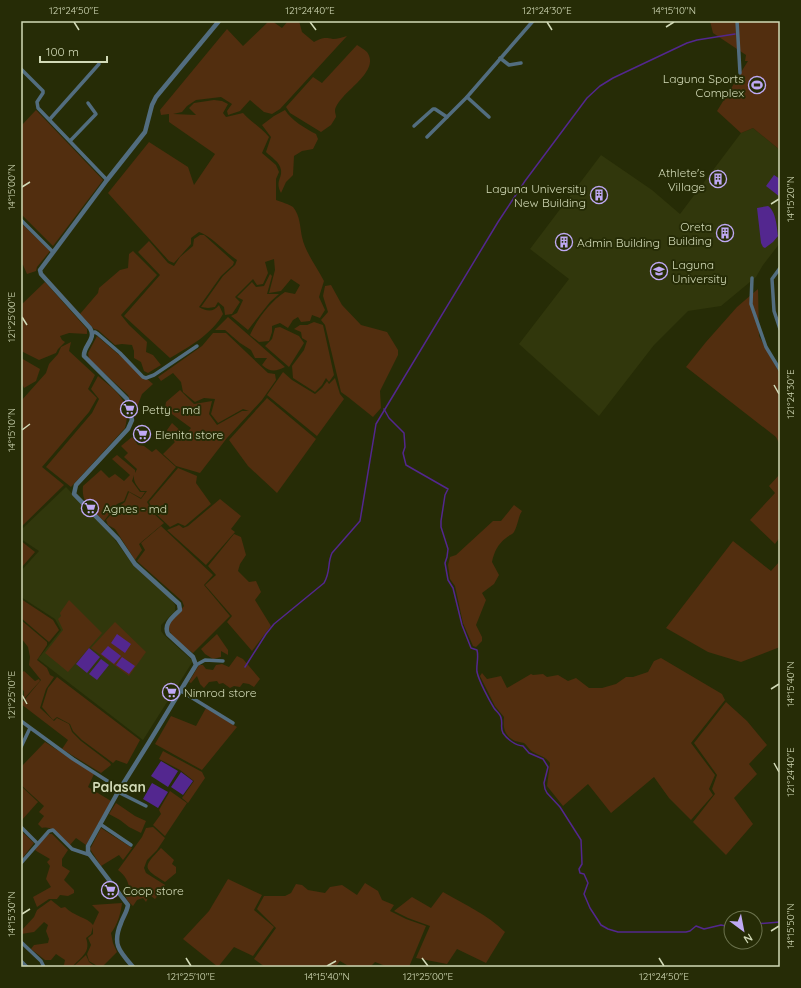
<svg xmlns="http://www.w3.org/2000/svg" width="801" height="988" viewBox="0 0 801 988" font-family="Quicksand,sans-serif">
  <rect width="100%" height="100%" fill="#262c06"/>
  <g fill="#31370c">
    <path d="M753,128l27,22v93l-17,22 -7,12 -35,29 -33,5 -34,34 -55,71 -80,-72 50,-65 -39,-30 71,-94 51,35 28,24 61,-81z"/>
    <path d="M66,487l46,49 22,30 37,33 4,6v6l-14,14v6l3,4 29,26 -50,79 -105,-81 23,-29 -6,-11 -34,-22v-26l18,-20 -18,-12v-9z"/>
  </g>
  <g fill="#522e0f">
    <path d="M269,21h3l10,7 6,-7h11l3,11 12,10c8,-4 10,-5 19,-3 4,0 10,-2 14,-3l-67,73 -8,5 -8,-2 -14,-12 -10,11 -12,4 -1,-4 5,-7 -11,-7 -25,3 -9,6 -5,6 -9,2 23,1 -7,-7 5,-5 20,-3 8,1 6,3 -5,9 3,4 17,-4c8,9 18,14 26,24l-7,16 14,12 3,7 -3,7v21c5,2 13,4 17,7 7,8 7,20 9,30 3,15 15,30 22,44l-5,16 6,13 -5,8 -8,-3 -2,6 -9,1 -3,-5 -5,3 -5,8 -8,-5 -8,3v6l-3,9 -10,1 -9,-7c7,-16 20,-33 35,-43l10,2 5,-9 -9,-6 -10,12 -12,2 6,-23 -1,-11 -9,3 3,11 -5,11 -6,1 -4,-6 -18,18 5,5 -8,12 -7,1 -1,-8 -6,-5 -3,5 -7,1 -7,-1 22,-31 12,-11 2,-5c-11,-7 -27,-25 -38,-28l-8,6v6l-17,19 -5,-2 -61,-68 41,-51 39,25 6,18 21,-31 -46,-32v-8l-8,1 -1,-5 67,-81 16,17z"/>
    <path d="M710,21h70v129l-27,-22 -12,5 -24,-22 31,-50h-3l1,-6 -33,-22z"/>
    <path d="M357,45c3,2 7,4 10,7 15,21 -30,41 -32,59 0,2 1,4 1,6l-5,8 -10,7 -31,-19 -4,-6 27,-30 9,6z"/>
    <path d="M36,110l67,70 -50,66 -32,-32v-88z"/>
    <path d="M285,110c6,10 21,19 31,24l2,5 -5,10 -11,2 -8,5 -1,19 -7,7 -5,11c-6,-12 1,-14 0,-23 -1,-8 -10,-13 -15,-18l5,-15 -9,-12 12,-9z"/>
    <path d="M21,223l29,28 -13,16 -1,4 -9,3 -4,-9 -2,-2z"/>
    <path d="M200,235h4l30,27 -1,3 -12,11 -22,31c7,4 14,6 20,-2l4,9c-11,20 -34,33 -53,44l-46,-42 36,-41 -22,-23 11,-11 19,22 6,3 6,-9 13,-11 1,-7z"/>
    <path d="M133,251l24,24 -36,40 8,10 18,17 -1,10 7,3 8,10 -13,8 -4,-2 -3,-9 -7,-4v-7l-2,-6 -10,-1 -7,1 -17,-15 -4,-1 -14,-15 18,-21 1,-5 21,-18 8,-2 1,-14z"/>
    <path d="M270,274l2,2 -5,18h12l-9,8 -22,28 -17,-14 6,-3 6,-13 -6,-3 15,-15 4,5 8,-1z"/>
    <path d="M45,282l42,47v5l-18,-1 -9,3 2,4 3,2 -7,7 -2,4 -17,7 -18,-9v-46z"/>
    <path d="M331,285l11,20 19,20 26,7 11,18v5l-18,36 1,17 -8,9 -25,-20 -7,-5 -16,-67 -4,-5 7,-8 -5,-16 2,-10z"/>
    <path d="M758,289l1,47 21,38v71l-4,-8 -90,-70 20,-25 31,-35z"/>
    <path d="M228,317l57,50c-10,5 -15,5 -23,-2l5,-7h-12l-4,-8 -11,-7 -15,-13h-10z"/>
    <path d="M314,322l9,3 11,50 -5,7 -3,-4 -4,7 -7,7 -22,-14 -1,-12 12,-16 3,-9 -5,-3 -1,-6 -7,-3 6,-4h7z"/>
    <path d="M280,327l19,9 5,7 -15,24 -24,-21 7,-7 3,-11z"/>
    <path d="M213,333h13l42,40 7,1 1,6 -14,20 -35,38 -27,35 -24,-7 -13,-12 12,-12 -6,-6 -2,-6 5,-7 13,12 6,-7 -26,-19 1,-7 14,-12 14,14 18,-3 -3,13 8,11 25,-14h7l-6,-2 -25,14 -7,-9 4,-15 -11,-1 -9,4 -12,-10 -2,-10 -8,-9 -12,8 -3,-4 44,-31z"/>
    <path d="M97,336l56,48 -11,10 -6,16 -3,-1 -5,-14 -39,-36 -1,-6z"/>
    <path d="M71,342l-2,9 26,24 -7,14 9,9 -8,14 -47,55 22,18 -43,42v-126l25,-28 3,-9 9,-10 3,-7z"/>
    <path d="M21,358l19,11 -4,12 -12,7 -3,-6z"/>
    <path d="M283,372l9,8 23,14 7,-6 5,-7 2,3 6,-6 5,16 4,5 -27,37 -50,-41z"/>
    <path d="M98,376c18,15 35,26 27,52l-54,59 -25,-20 46,-54 7,-14 -8,-10z"/>
    <path d="M267,398l49,41 -39,54 -29,-27 -19,-26z"/>
    <path d="M132,437l6,8 6,1 8,6 4,-3 20,18 -29,35 6,11 11,10 -25,21 3,6 -7,10 -20,-31 -7,-4 -2,-5 12,-13 7,-5 4,-10 12,7 6,-8h-6c-4,-5 -8,-9 -7,-16l-2,6 8,11h5l-4,6 -13,-7 -4,10 -7,3 -13,17c-12,-12 -23,-17 -21,-35l18,-16 8,8 6,-4 9,7 6,-6 -18,-16 5,-4 18,15v3l2,-4 -13,-12 4,-4 -7,-7z"/>
    <path d="M178,468l19,8 -1,7 15,21 -26,22 -7,-3 -8,4 -16,-15 -5,-10z"/>
    <path d="M780,474v63l-5,7 -25,-24 25,-27 -6,-7z"/>
    <path d="M220,499l21,17 -10,13 4,3 -29,33 -39,-35 12,-5 4,3 5,-2z"/>
    <path d="M514,505l8,6c-4,6 -4,14 -8,21 -2,3 -5,3 -8,6 -8,6 -12,14 -14,24l7,13 -5,9 -12,9 4,7 -10,25 6,12v4l-6,6 -3,-1 -10,-23 -8,-37 -5,-7 -2,-14 2,-8 6,-2 37,-34h8z"/>
    <path d="M161,526l52,49 -9,10 26,31 -37,37c-7,-6 -25,-17 -25,-28l16,-19 -2,-5 -45,-40 8,-11 -4,-7z"/>
    <path d="M234,534l7,3 5,18 -6,9 -2,7 11,11 7,-1 5,11 -6,8 16,26 -19,25 -25,-29 5,-6 -27,-31 11,-10 -8,-9z"/>
    <path d="M21,541l14,11 -14,16z"/>
    <path d="M733,541l38,30 9,-10v86l-39,15 -33,-10 -42,-24z"/>
    <path d="M21,599l32,21 6,10 -10,12 -28,-24z"/>
    <path d="M69,600l33,33 -34,39 -23,-19 18,-23 -5,-11 3,-3 -1,-3z"/>
    <path d="M21,620l26,22v3l-10,15 10,8 3,7 4,2 -8,12 -6,19 14,13 3,-3 12,6 3,8 9,9 29,22 1,2 -10,8 -39,-24 6,-9 -47,-36 20,-24 -12,-15 1,-8 -2,-10 -7,-9z"/>
    <path d="M115,622l31,30 -17,24 -38,-28z"/>
    <path d="M217,634l11,16v5l-7,-4v6l-8,2 -8,-5 -4,-5z"/>
    <path d="M237,656l6,3 17,20 -6,8 -5,-3 -6,-1 -3,4 -6,-1 -4,2 -7,-5 -4,1 -2,-3 -8,1 -5,6 -4,-4 -3,-8 -6,7 -2,-1 10,-17h4l3,4 7,1 3,-5 6,-1 7,3z"/>
    <path d="M661,658l61,36 3,6 -34,43 24,32 -6,14 4,6 -22,25 -22,-22 -15,-21 -43,36 -23,-29 -25,22 -16,-20 3,-23c-5,-7 -10,-7 -17,-11 -4,-2 -6,-7 -9,-9 -3,-1 -6,-1 -9,-2 -11,-6 -12,-13 -11,-24l-9,-11 -15,-30 2,-3 5,6 14,-3 6,12 24,-14 2,1 10,-1 4,3 11,-2 10,6 8,-3 13,10h13l14,-4 10,-7h7l15,-5 6,-11z"/>
    <path d="M24,671l11,10 4,-2 1,2 -19,21v-6l3,1v-6l-3,-3v-15z"/>
    <path d="M57,677l83,63 -13,24 -11,-4 -3,3 -31,-23 -9,-9 -3,-7 -13,-7 -4,3 -11,-13 6,-19z"/>
    <path d="M726,702l21,19 20,24 -18,19 8,10 -23,24 19,26 -27,31 -33,-33 22,-28 -3,-5 5,-14 -23,-32z"/>
    <path d="M206,708l31,19 -35,43 -47,-26 16,-28 25,10z"/>
    <path d="M45,742l49,32 -6,13 23,14 -25,44 -10,-7 -6,7c-8,-7 -16,-20 -28,-17l-4,-4 6,-8 -5,-4 5,-6 -23,-21v-18z"/>
    <path d="M163,751l39,21 3,6 -17,25 -6,-5 12,-17 -14,-11 -21,-11z"/>
    <path d="M21,786l17,16 -17,19z"/>
    <path d="M170,791l17,12 -22,33 -12,-11 8,-11 -2,-4z"/>
    <path d="M116,803l19,13 11,5 -5,12 -12,-6 -9,-7 -11,-6z"/>
    <path d="M153,827l12,11 -8,12 -10,10 -3,8 2,5 19,12 -2,5 -8,9 -4,-3 -3,2 -2,4 -3,-4 -6,2 -4,6 -6,-6 -2,-6 5,-3c-2,-10 -4,-15 -12,-21l24,-33 4,-9z"/>
    <path d="M101,828l31,20 -9,12 -4,-5 -18,11 -11,-17z"/>
    <path d="M21,831l13,12 -13,17z"/>
    <path d="M49,834h3l16,16 -6,9v7l8,5 -6,9 10,10v3l-6,3 -8,-1 -3,4h-8l-12,8 -4,-10 18,-10 -5,-8 4,-13 -3,-4 3,-3 -12,-7 -3,-2 3,-5z"/>
    <path d="M161,848l13,12 -2,4 4,3v6l-11,9c-22,-14 -23,-14 -4,-34z"/>
    <path d="M228,879l34,16 -8,15 20,17 -21,29 -19,-9 -16,20 -35,-28 26,-28z"/>
    <path d="M365,883l13,8 4,9 12,5 -4,6 16,8 20,7 -17,41h-21l-13,-5 -5,5h-20l-10,-6 -5,6h-70l-11,-8 22,-31 -19,-19 7,-13h21l6,-3 5,-9 6,1 6,5 17,3 5,-6 12,-2 15,10z"/>
    <path d="M443,892c21,12 45,23 62,40l-19,31 -29,-14 -10,15 -31,-6 14,-32 -22,-8 -14,-7 18,-14 19,11z"/>
    <path d="M51,900l10,8 4,-1c8,9 22,10 28,18l6,-13 -7,-7 30,-2c-1,10 -5,23 -11,30l2,10 4,9 -15,15h-3l-10,-6 -2,-7 4,-9 -3,-7 5,-4v-7l-2,7 -5,4c5,14 -4,18 -13,28v1h-12l3,-2 1,-5 -9,-6 -5,6h-6l-14,-11 3,-4 14,-2 1,-4 -3,-8 2,-6 -4,-3 -10,10 -13,2v-3l13,-14 3,-7z"/>
    <path d="M86,955l3,7 7,5h-20l-2,-1z"/>
  </g>
  <g fill="#53278f">
    <path d="M774,175l6,4v18l-14,-11z"/>
    <path d="M768,206c8,5 9,22 10,30l-5,6 -8,6 -2,-1 -2,-4 -4,-35z"/>
    <path d="M117,634l14,10 -6,9 -14,-10z"/>
    <path d="M108,646l13,10 -7,8 -13,-10z"/>
    <path d="M89,648l11,9 -13,16 -11,-9z"/>
    <path d="M122,657l13,9 -6,8 -13,-9z"/>
    <path d="M101,659l8,6 -12,15 -8,-6z"/>
    <path d="M161,761l17,10 -10,16 -17,-11z"/>
    <path d="M181,772l12,9 -10,14 -12,-8z"/>
    <path d="M152,783l16,9 -10,16 -15,-9z"/>
  </g>
  <g fill="none" stroke-linecap="round" stroke-linejoin="round">
    <g stroke="#53278f" stroke-width="1.5">
      <path d="M384,409l5,9 15,15 1,14 -2,6 3,12 42,24 -3,6 -4,26v6l7,22 -1,8 -2,6 3,17 5,8 9,37 9,23 6,2c2,8 -1,15 0,22 2,9 12,28 17,36 2,3 7,7 7,10 2,5 -1,10 2,15 4,6 13,13 20,13l6,7 14,6 5,8 -4,16 1,6 2,4 13,14 21,33 1,24 -3,5 1,4 4,1 4,9 -4,11 6,14 11,17 7,4 10,3h68l4,-1 6,-5 8,3 17,-4 10,2"/>
      <path d="M245,667l21,-33 8,-10 50,-41c7,-12 3,-19 8,-30l28,-32 16,-97 122,-202 27,-41 62,-83 13,-12 13,-8 74,-35 10,-3 38,-6"/>
      <path d="M755,924l25,-2"/>
    </g>
    <g stroke="#526d7f" stroke-width="3.5">
      <path d="M737,21l3,52"/>
      <path d="M500,58l9,7 12,-2"/>
      <path d="M21,69l22,22v2l-6,9 1,6 69,72"/>
      <path d="M467,97l22,20"/>
      <path d="M50,119l49,-55"/>
      <path d="M414,126l19,-17h2l12,8"/>
      <path d="M427,137l40,-40 66,-76"/>
      <path d="M70,141l26,-27 -8,-11"/>
      <path d="M21,220l32,32"/>
      <path d="M780,268l-8,11 2,32 6,18"/>
      <path d="M752,278l-1,26 15,43 14,23"/>
      <path d="M92,333l3,-1 3,2 22,19 23,24 3,1 8,-3 43,-29"/>
      <path d="M196,665l9,-5 18,1"/>
      <path d="M181,691l52,32"/>
      <path d="M21,721l52,38 47,30"/>
      <path d="M21,747l9,-19"/>
      <path d="M118,792l28,14"/>
      <path d="M100,824l31,21"/>
      <path d="M21,827l16,16"/>
      <path d="M21,863l28,-32 4,-1 19,19 18,6"/>
      <path d="M21,942l20,19 3,6"/>
      <path d="M21,961l6,6"/>
    </g>
    <path stroke="#526d7f" stroke-width="4.5" d="M133,967c-14,-16 -21,-23 -12,-44 2,-6 6,-11 7,-18l-38,-50 -2,-3v-6l30,-54 30,-48 48,-79 -3,-8 -25,-23c-5,-10 5,-17 12,-24l-1,-6 -44,-40 -17,-25 -44,-45 2,-9 52,-56 4,-9 -5,-21 -43,-43c-1,-10 13,-17 6,-28l-49,-54 -1,-4 67,-90 38,-48 7,-27 4,-8 63,-76"/>
  </g>
  <path fill="none" stroke="#d2dab7" stroke-width="1.5" d="M74,22l5,8M310,22l6,8M547,22l5,8M666,27l8,-5M22,187l8,-5M771,204l8,-5M22,317l5,8M774,385l5,9M22,430l8,-6M771,689l8,-5M22,695l5,9M774,763l5,9M22,914l8,-5M771,931l8,-5M186,958l5,8M422,958l6,8M659,958l5,8M327,966l9,-5"/>
  <defs>
    <g id="stadium-ring" transform="scale(0.9)"><circle r="9.5" fill="#262c06" stroke="#bfa9f4" stroke-width="1.5"/><path d="M0-5a6.5 5 0 1 0 0 10a6.5 5 0 1 0 0-10ZM-3.5-1.8h7v3.6h-7Z" fill="#bfa9f4"/></g>
    <g id="building-ring" transform="scale(0.9)"><circle r="9.5" fill="#262c06" stroke="#bfa9f4" stroke-width="1.5"/><path d="M-4-6H4V6H1V3H-1V6H-4ZM-2.5-4.3h1.7v1.8h-1.7ZM.8-4.3h1.7v1.8H.8ZM-2.5-1h1.7V.8h-1.7ZM.8-1h1.7V.8H.8Z" fill="#bfa9f4"/></g>
    <g id="university-ring" transform="scale(0.9)"><circle r="9.5" fill="#262c06" stroke="#bfa9f4" stroke-width="1.5"/><path d="M0-5L7-2L0 1L-7-2ZM-4 1L0 2.5L4 1V4Q0 6-4 4Z" fill="#bfa9f4"/></g>
    <g id="supermarket-ring" transform="scale(0.9)"><circle r="9.5" fill="#262c06" stroke="#bfa9f4" stroke-width="1.5"/><path d="M-6-5.5h2.5l.6 2H6L4.5 2H-2.5L-4.4-4H-6ZM-1.5 3.2a1.3 1.3 0 1 0 .1 0ZM3 3.2a1.3 1.3 0 1 0 .1 0Z" fill="#bfa9f4"/></g>
  </defs>
  <g fill-rule="evenodd">
    <use href="#stadium-ring" x="757" y="85"/>
    <use href="#building-ring" x="718" y="179"/>
    <use href="#building-ring" x="599" y="195"/>
    <use href="#building-ring" x="725" y="233"/>
    <use href="#building-ring" x="564" y="242"/>
    <use href="#university-ring" x="659" y="271"/>
    <use href="#supermarket-ring" x="129" y="409"/>
    <use href="#supermarket-ring" x="142" y="434"/>
    <use href="#supermarket-ring" x="90" y="508"/>
    <use href="#supermarket-ring" x="171" y="692"/>
    <use href="#supermarket-ring" x="110" y="890"/>
  </g>
  <g text-anchor="middle" dominant-baseline="central" stroke-width="4" stroke-linejoin="round" paint-order="stroke">
    <g font-size="12" fill="#d2dab7" stroke="#262c06" text-anchor="start">
      <text x="744" y="78" text-anchor="end">Laguna Sports<tspan x="744" dy="14">Complex</tspan></text>
      <text x="705" y="172" text-anchor="end">Athlete's<tspan x="705" dy="14">Village</tspan></text>
      <text x="586" y="188" text-anchor="end">Laguna University<tspan x="586" dy="14">New Building</tspan></text>
      <text x="712" y="226" text-anchor="end">Oreta<tspan x="712" dy="14">Building</tspan></text>
      <text x="577" y="242">Admin Building</text>
      <text x="672" y="264">Laguna<tspan x="672" dy="14">University</tspan></text>
      <text x="142" y="409">Petty - md</text>
      <text x="155" y="434">Elenita store</text>
      <text x="103" y="508">Agnes - md</text>
      <text x="184" y="692">Nimrod store</text>
      <text x="123" y="890">Coop store</text>
    </g>
    <g font-size="14" font-weight="bold" fill="#d2dab7" stroke="#262c06">
      <text x="119" y="787">Palasan</text>
    </g>
  </g>
  <rect width="801" height="988" fill="none" stroke="#262c06" stroke-width="44"/>
  <g transform="translate(743 930) rotate(148)"><circle r="19" fill="#262c06" stroke="#6b724d"/>
  <path d="M0-3L7 15L0 10L-7 15Z" fill="#bfa9f4"/>
  <text y="-6" font-size="11" font-weight="bold" text-anchor="middle" fill="#d2dab7">N</text>
  </g>
  <path d="M40 56v6h67v-6" fill="none" stroke="#d2dab7" stroke-width="2"/>
  <text x="46" y="56" font-size="12" fill="#d2dab7" stroke="#262c06" stroke-width="3" paint-order="stroke">100 m</text>
  <rect x="22" y="22" width="757" height="944" fill="none" stroke="#d2dab7" stroke-width="1.5"/>
  <g font-size="10" text-anchor="middle" fill="#d2dab7">
    <text x="74" y="14">121°24'50"E</text>
    <text x="310" y="14">121°24'40"E</text>
    <text x="547" y="14">121°24'30"E</text>
    <text x="674" y="14">14°15'10"N</text>
    <text transform="translate(11 187) rotate(-90)" y="4">14°15'00"N</text>
    <text transform="translate(790 199) rotate(-90)" y="4">14°15'20"N</text>
    <text transform="translate(11 317) rotate(-90)" y="4">121°25'00"E</text>
    <text transform="translate(790 394) rotate(-90)" y="4">121°24'30"E</text>
    <text transform="translate(11 430) rotate(-90)" y="4">14°15'10"N</text>
    <text transform="translate(790 684) rotate(-90)" y="4">14°15'40"N</text>
    <text transform="translate(11 695) rotate(-90)" y="4">121°25'10"E</text>
    <text transform="translate(790 772) rotate(-90)" y="4">121°24'40"E</text>
    <text transform="translate(11 914) rotate(-90)" y="4">14°15'30"N</text>
    <text transform="translate(790 926) rotate(-90)" y="4">14°15'50"N</text>
    <text x="191" y="980">121°25'10"E</text>
    <text x="327" y="980">14°15'40"N</text>
    <text x="428" y="980">121°25'00"E</text>
    <text x="664" y="980">121°24'50"E</text>
  </g>
</svg>
